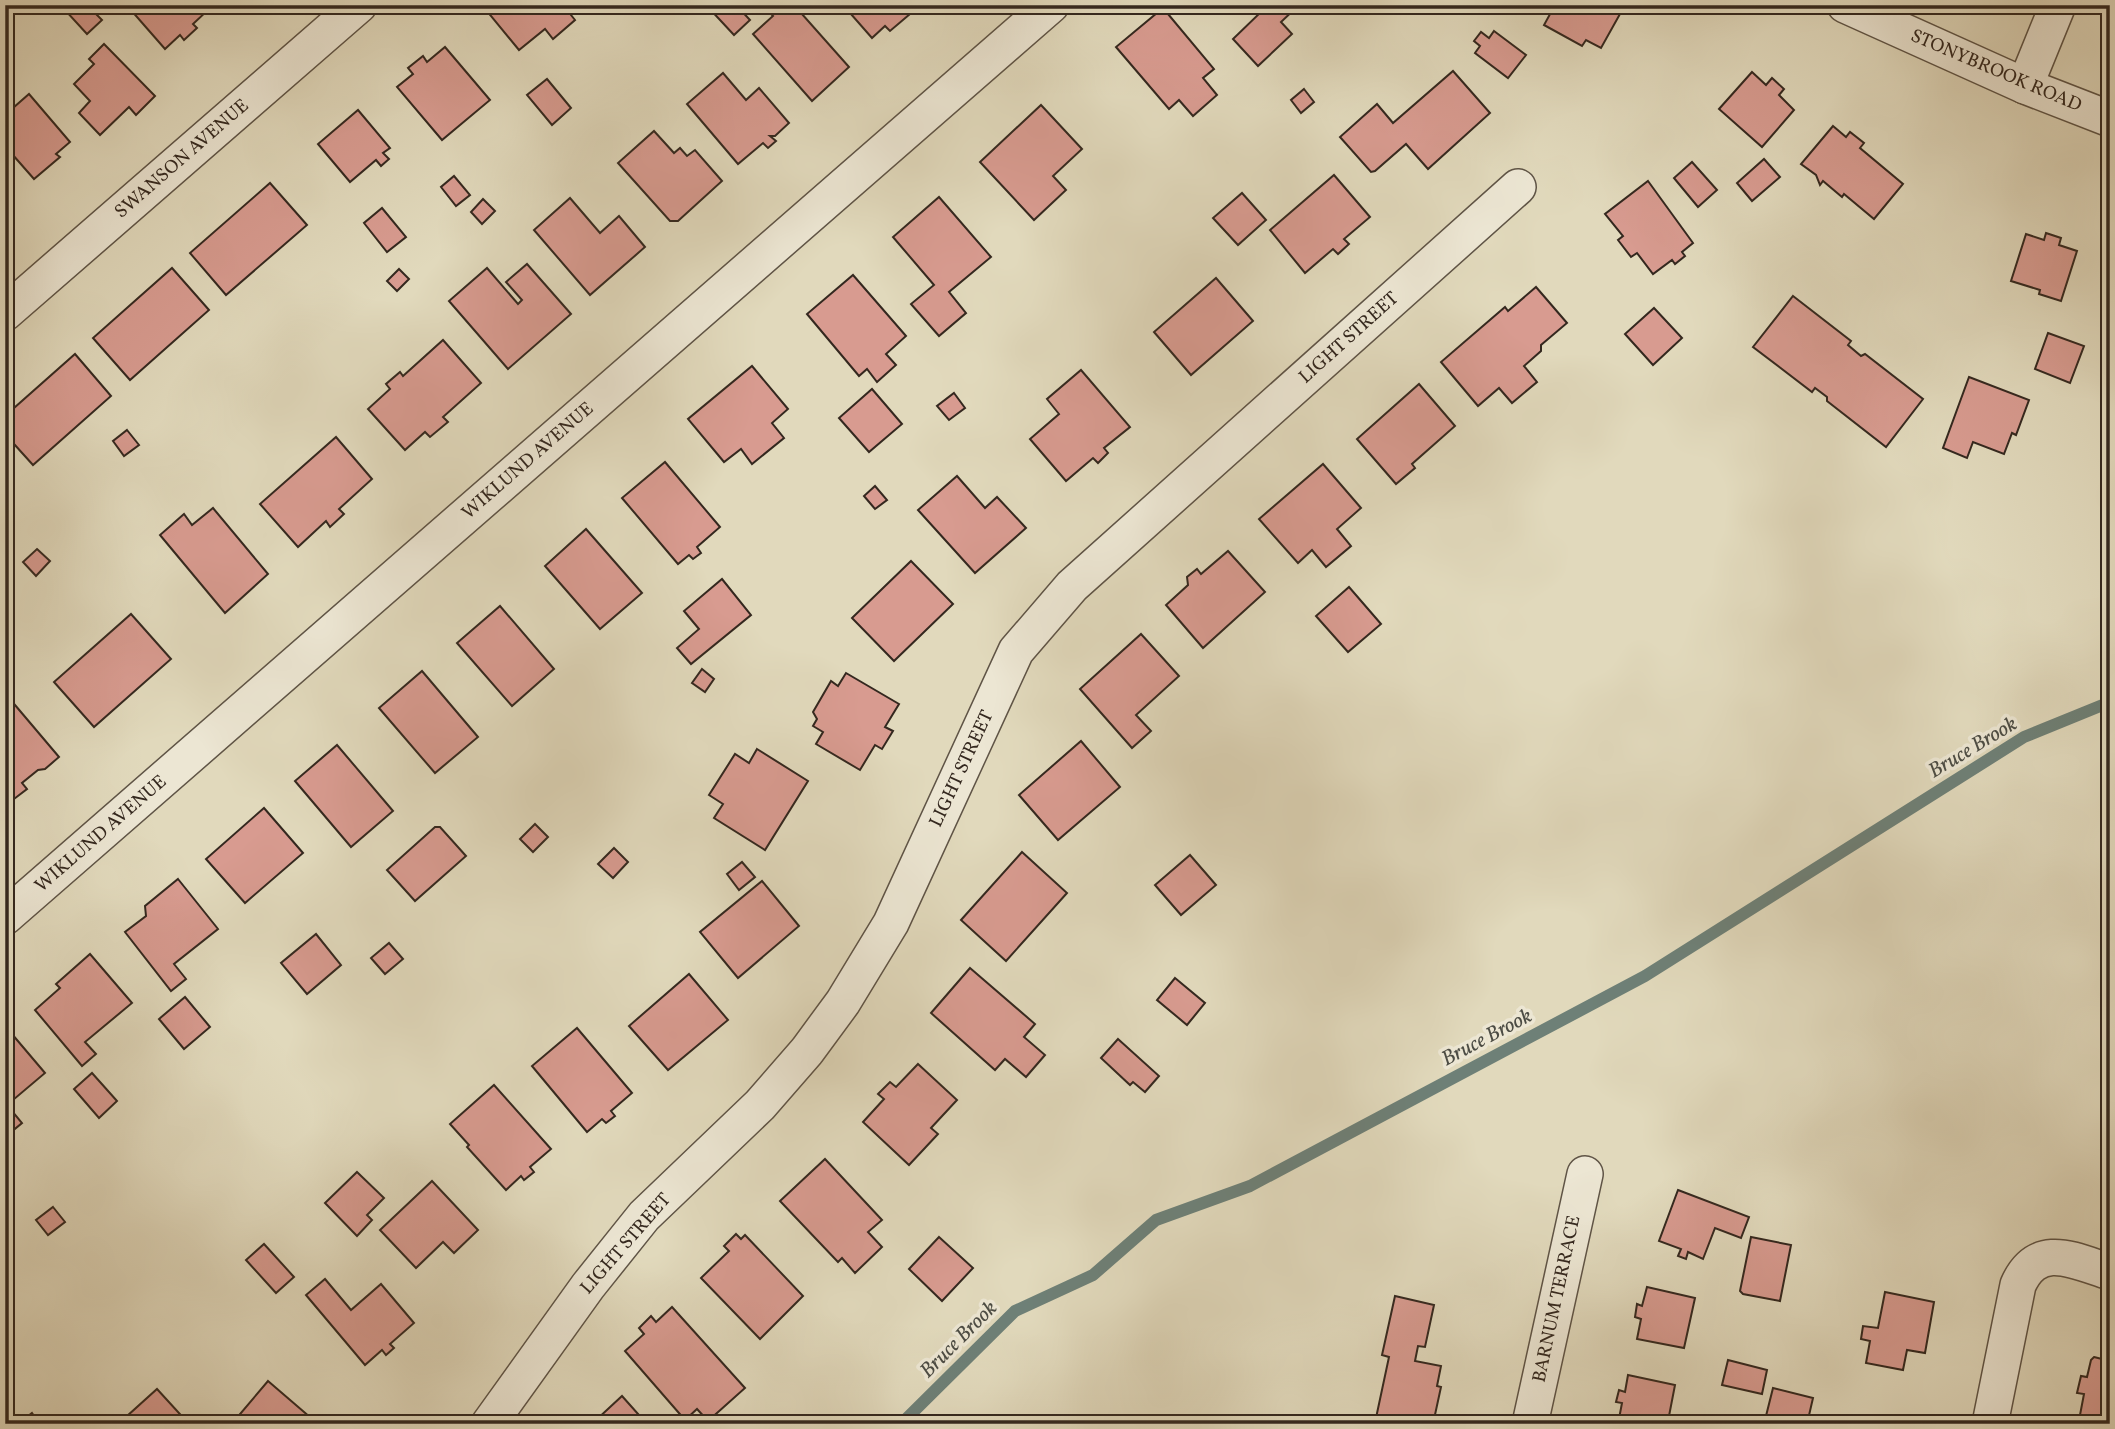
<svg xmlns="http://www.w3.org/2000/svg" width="2115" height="1429" viewBox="0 0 2115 1429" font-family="Vollkorn,serif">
  <rect width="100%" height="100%" fill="#e1d9bc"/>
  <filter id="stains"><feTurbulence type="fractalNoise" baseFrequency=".00286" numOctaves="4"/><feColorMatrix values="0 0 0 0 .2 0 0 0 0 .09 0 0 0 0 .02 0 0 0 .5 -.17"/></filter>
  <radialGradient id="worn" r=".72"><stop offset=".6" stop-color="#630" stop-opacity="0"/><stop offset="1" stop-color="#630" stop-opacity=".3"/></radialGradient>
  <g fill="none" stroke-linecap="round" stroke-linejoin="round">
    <path stroke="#6e8077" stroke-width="12" d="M901,1424l114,-113 78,-36 63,-55 94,-34 395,-210 379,-239 86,-35"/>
  </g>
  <g fill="#d89b90" stroke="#34281f" stroke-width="2">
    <path d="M67,5h20l15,15 -15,14 -23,-25z"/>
    <path d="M134,5h70l4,5 -15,14 4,4 -13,12 -4,-5 -15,14 -35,-40z"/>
    <path d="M492,5h71l12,15 -22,19 -8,-10 -26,21 -33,-40z"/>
    <path d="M709,5h27l14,15 -16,15 -27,-29z"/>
    <path d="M769,5h11l3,3 3,-3h8l55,62 -37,34 -59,-67 20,-18 -7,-8z"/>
    <path d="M843,5h72l2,3 -27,23 -5,-5 -13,12z"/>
    <path d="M1257,5h42l-18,17 11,12 -34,32 -25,-27 29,-28z"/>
    <path d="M1555,5h70l-24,43 -15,-8 -4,6 -38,-21z"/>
    <path d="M1163,8l51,61 -11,9 14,17 -24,21 -14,-16 -10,9 -53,-62z"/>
    <path d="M1494,31l32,24 -18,23 -33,-25 5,-7 -6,-5 7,-9 8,6z"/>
    <path d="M104,44l51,52 -19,19 -7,-8 -29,28 -21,-22 11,-12 -16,-17 20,-20 -5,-5z"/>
    <path d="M445,47l45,53 -48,40 -45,-53 16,-13 -5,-6 15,-12 4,6z"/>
    <path d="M1453,71l37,42 -62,56 -22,-25 -31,27 -4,1 -31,-35 37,-33 16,19z"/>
    <path d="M1752,72l14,13 6,-7 12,11 -5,6 15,15 -32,37 -43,-38z"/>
    <path d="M723,73l23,27 13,-12 30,35 -14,13h-5l6,5 -8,7 -5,-5 -25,21 -51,-60z"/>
    <path d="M547,79l24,29 -19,17 -25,-30z"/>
    <path d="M1304,89l10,13 -13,11 -10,-13z"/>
    <path d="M29,94l41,48 -14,12 4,3 -26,22 -29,-33v-31z"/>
    <path d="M1041,105l41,44 -29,27 13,14 -32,30 -54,-58z"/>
    <path d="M358,110l32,38 -7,5 6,6 -8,7 -5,-6 -26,22 -32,-38z"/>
    <path d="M1833,126l13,11 4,-5 14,11 -4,5 43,36 -29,35 -30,-25 -2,3 -19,-16 -3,4 -4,-10 -15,-11z"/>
    <path d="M654,131l20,22 6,-5 7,8 8,-6 27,31 -44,40h-8l-52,-58z"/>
    <path d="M1764,159l16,18 -28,24 -15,-18z"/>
    <path d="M1692,162l25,28 -19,17 -24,-29z"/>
    <path d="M1334,175l36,42 -26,22 5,5 -11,10 -5,-5 -28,24 -35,-43z"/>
    <path d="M454,176l16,19 -14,11 -15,-19z"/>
    <path d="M1648,181l45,62 -11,9 3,4 -10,8 -3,-4 -19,14 -16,-21 -6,4 -13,-17 5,-4 -18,-22z"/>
    <path d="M270,183l37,42 -81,70 -36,-42z"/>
    <path d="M1242,193l24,27 -28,25 -25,-27z"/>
    <path d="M939,197l52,60 -42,35 17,21 -27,23 -28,-32 23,-19 -41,-48z"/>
    <path d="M570,198l30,35 19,-17 26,31 -55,48 -56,-65z"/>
    <path d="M483,199l12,12 -13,13 -11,-12z"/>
    <path d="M382,208l24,29 -19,15 -23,-29z"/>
    <path d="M2046,233l15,5 -2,7 18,6 -16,50 -22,-7 1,-4 -29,-9 15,-47 18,6z"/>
    <path d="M527,264l44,50 -63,55 -59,-68 38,-33 31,36 4,-4 -16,-18z"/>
    <path d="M172,268l37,42 -79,70 -37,-42z"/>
    <path d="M399,269l10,10 -12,12 -10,-10z"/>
    <path d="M853,275l53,61 -20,18 10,11 -19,17 -10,-13 -8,7 -52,-62z"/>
    <path d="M1216,278l37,43 -62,54 -37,-43z"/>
    <path d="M1536,287l31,36 -26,22v6l-17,15 13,16 -25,21 -13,-15 -21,18 -37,-44 64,-55 3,4z"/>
    <path d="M1793,296l58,45 -3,4 13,11 4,-2 58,45 -37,48 -59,-46v-4l-12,-9 -3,4 -59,-45z"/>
    <path d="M1654,308l28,30 -29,27 -28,-31z"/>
    <path d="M2048,333l36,13 -14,37 -35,-14z"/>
    <path d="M443,340l38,43 -38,34 5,5 -18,15 -5,-5 -20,18 -37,-41 22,-20 -4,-5 14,-12 3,4z"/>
    <path d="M75,354l36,42 -78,69 -28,-31v-18z"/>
    <path d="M752,366l36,43 -16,14 12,15 -32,26 -11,-15 -17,13 -36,-43z"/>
    <path d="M1081,370l49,57 -26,21 4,5 -10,10 -5,-5 -27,23 -36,-42 29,-25 -12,-15z"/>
    <path d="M1969,377l60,23 -13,35 -4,-2 -8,21 -31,-12 -6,16 -24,-10z"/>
    <path d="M1419,384l36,42 -43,38 3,4 -19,16 -39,-45z"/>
    <path d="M872,389l30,35 -33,28 -30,-34z"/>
    <path d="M954,393l11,15 -16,12 -12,-14z"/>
    <path d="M127,430l12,15 -15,11 -11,-15z"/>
    <path d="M336,437l36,42 -33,30 5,5 -14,13 -4,-6 -28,26 -38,-43z"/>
    <path d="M665,462l55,65 -23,20 4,6 -8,6 -4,-4 -11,9 -56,-66z"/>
    <path d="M1323,464l38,44 -24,21 14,17 -25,21 -14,-17 -14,13 -39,-44z"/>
    <path d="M957,476l28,32 12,-11 29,31 -51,45 -57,-63z"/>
    <path d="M875,486l12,14 -12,9 -11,-13z"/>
    <path d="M213,508l55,66 -43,39 -65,-78 24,-21 8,11z"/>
    <path d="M586,529l56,64 -42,36 -55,-63z"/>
    <path d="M37,549l13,12 -14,15 -13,-14z"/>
    <path d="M1228,551l37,41 -62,56 -37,-43 22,-20 -1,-8 10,-8 4,5z"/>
    <path d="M911,561l42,43 -59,57 -42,-43z"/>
    <path d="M722,579l29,36 -60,49 -14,-16 22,-19 -15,-18z"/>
    <path d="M1349,587l32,37 -33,28 -32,-36z"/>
    <path d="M500,606l54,63 -42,37 -55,-63z"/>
    <path d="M131,614l40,45 -77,68 -40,-45z"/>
    <path d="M1141,634l38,42 -43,39 15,16 -19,17 -52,-59z"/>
    <path d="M702,669l12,10 -9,13 -13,-9z"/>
    <path d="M422,671l56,66 -43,36 -56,-65z"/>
    <path d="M846,673l53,31 -14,23 8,4 -11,18 -7,-4 -15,25 -44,-26 7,-12 -10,-6 4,-7 -4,-7 18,-31 7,5z"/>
    <path d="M15,705l44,52 -14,12 -7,1 -16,13 5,6 -13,10 -7,-2 -2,1v-85z"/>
    <path d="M1081,741l39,46 -62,53 -39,-45z"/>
    <path d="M337,745l56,66 -42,36 -56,-66z"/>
    <path d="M757,749l51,32 -43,69 -51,-32 9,-14 -14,-9 26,-41 14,9z"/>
    <path d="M264,808l39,45 -58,50 -39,-44z"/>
    <path d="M535,824l13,13 -15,15 -13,-13z"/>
    <path d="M435,827h5l26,29 -51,45 -28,-31z"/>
    <path d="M614,848l14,14 -15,16 -15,-14z"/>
    <path d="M1022,852l45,41 -61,68 -45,-41z"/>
    <path d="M1190,855l26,30 -35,30 -26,-30z"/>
    <path d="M742,862l13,15 -16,13 -12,-16z"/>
    <path d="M178,879l40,50 -44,35 12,15 -15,12 -46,-59 21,-16 -1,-10z"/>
    <path d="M762,881l37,45 -61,52 -38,-46z"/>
    <path d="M316,934l25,31 -34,29 -26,-31z"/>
    <path d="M389,943l14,16 -18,15 -14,-16z"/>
    <path d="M90,954l42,49 -47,39 11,12 -14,12 -47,-56 25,-22 -4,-4z"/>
    <path d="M970,968l65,56 -11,13 21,18 -19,22 -21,-18 -10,11 -64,-57z"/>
    <path d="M689,974l39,46 -60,50 -39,-44z"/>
    <path d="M1175,978l30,25 -18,22 -30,-25z"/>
    <path d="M185,997l25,30 -26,22 -25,-30z"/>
    <path d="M6,1027l39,46 -38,32 15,18 -17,14z"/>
    <path d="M577,1028l55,65 -21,18 4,5 -9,7 -4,-4 -15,13 -55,-66z"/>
    <path d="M1118,1039l41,37 -14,16 -12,-10 -3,3 -29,-27z"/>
    <path d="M918,1064l39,36 -26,28 7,6 -29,31 -46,-43 21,-23 -6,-5 12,-12 6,5z"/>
    <path d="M92,1073l25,28 -18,17 -25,-29z"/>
    <path d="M494,1085l57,64 -21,18 4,5 -10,8 -3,-4 -15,14 -39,-43 2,-2 -19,-21z"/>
    <path d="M825,1159l57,61 -14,12 14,15 -27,26 -13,-15 -4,4 -58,-61z"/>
    <path d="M357,1172l27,26 -17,17 5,5 -15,16 -32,-33z"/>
    <path d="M432,1181l46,49 -24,23 -11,-11 -27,26 -36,-38z"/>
    <path d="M1678,1190l71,27 -8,21 -26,-10 -12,31 -15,-7 -2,7 -8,-3 3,-7 -22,-8z"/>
    <path d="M53,1207l12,15 -17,13 -12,-15z"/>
    <path d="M736,1234l5,5 4,-4 58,61 -43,43 -59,-61 28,-27 -5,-5z"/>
    <path d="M939,1237l34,31 -31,33 -33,-32z"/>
    <path d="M1751,1237l40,8 -11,56 -37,-7 -3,-3z"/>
    <path d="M264,1244l30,33 -18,16 -30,-33z"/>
    <path d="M325,1279l26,31 30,-26 33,39 -24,21 4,4 -8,7 -4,-5 -17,15 -59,-70z"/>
    <path d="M1647,1287l48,11 -11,50 -47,-9 4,-20 -6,-2 2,-13 5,2z"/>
    <path d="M1885,1292l49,10 -9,51 -18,-3 -4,20 -37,-7 4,-22 -9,-2 2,-13 15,2z"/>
    <path d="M1395,1296l39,9 -9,42 -7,-1 -3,15 26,5 -4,20 4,1 -8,37h-30l-27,-6 13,-61 -7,-2z"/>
    <path d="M672,1307l73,81 -37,33 -11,-12 -12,11 -60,-69 19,-17 -5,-6 12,-12 5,6z"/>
    <path d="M2094,1357l16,4v60l-30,-6 4,-21 -7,-1 4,-17 6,1 4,-17z"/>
    <path d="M1728,1360l39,10 -5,24 -40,-9z"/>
    <path d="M1628,1375l47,10 -6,31 9,2 -1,6h-59l4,-21 -6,-1 3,-12 6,2z"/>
    <path d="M268,1381l50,43h-79l-4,-4z"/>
    <path d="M1773,1388l40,10 -6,26h-43z"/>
    <path d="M157,1389l32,35h-58l-5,-7z"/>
    <path d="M622,1396l25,28h-49l-3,-3z"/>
    <path d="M32,1413l8,11h-22z"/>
  </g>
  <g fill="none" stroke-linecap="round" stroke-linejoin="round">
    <g stroke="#5f5446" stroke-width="38">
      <g id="minor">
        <path d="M1845,5l180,81 85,33"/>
        <path d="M2025,86l33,-81"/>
        <path d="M5,313l354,-308"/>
        <path d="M5,917l1046,-912"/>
        <path d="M489,1424l99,-138 56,-70 116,-111 47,-54 36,-49 48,-79 125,-272 56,-65 446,-399"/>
        <path d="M1530,1424l55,-250"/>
        <path d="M1990,1424l28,-139c20,-45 57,-24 92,-13"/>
      </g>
    </g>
    <use href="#minor" stroke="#ece6d3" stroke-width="35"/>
  </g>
  <g text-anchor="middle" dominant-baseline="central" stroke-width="7" stroke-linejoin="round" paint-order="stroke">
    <g font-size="19" fill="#34281f" stroke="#ece6d3">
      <text transform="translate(1996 71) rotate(23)">STONYBROOK ROAD</text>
      <text transform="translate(182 159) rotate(-41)">SWANSON AVENUE</text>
      <text transform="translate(1349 338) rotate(-42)">LIGHT STREET</text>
      <text transform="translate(528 461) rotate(-41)">WIKLUND AVENUE</text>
      <text transform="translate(962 769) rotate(-65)">LIGHT STREET</text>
      <text transform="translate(101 834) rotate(-41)">WIKLUND AVENUE</text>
      <text transform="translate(626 1244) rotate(-49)">LIGHT STREET</text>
      <text transform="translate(1557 1299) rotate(-78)">BARNUM TERRACE</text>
    </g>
    <g font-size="21" font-style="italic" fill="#4c4c44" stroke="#ece6d3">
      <text transform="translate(1973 748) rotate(-31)">Bruce Brook</text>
      <text transform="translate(1487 1038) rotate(-28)">Bruce Brook</text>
      <text transform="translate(959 1340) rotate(-45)">Bruce Brook</text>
    </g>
  </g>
  <rect width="2115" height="1429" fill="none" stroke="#e1d9bc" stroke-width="28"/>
  <rect x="7" y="7" width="2101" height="1415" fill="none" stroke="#34281f" stroke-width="3.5"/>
  <rect x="14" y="14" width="2087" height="1401" fill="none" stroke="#34281f" stroke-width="2"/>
  <rect width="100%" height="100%" filter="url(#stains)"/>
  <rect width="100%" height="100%" fill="url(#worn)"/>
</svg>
